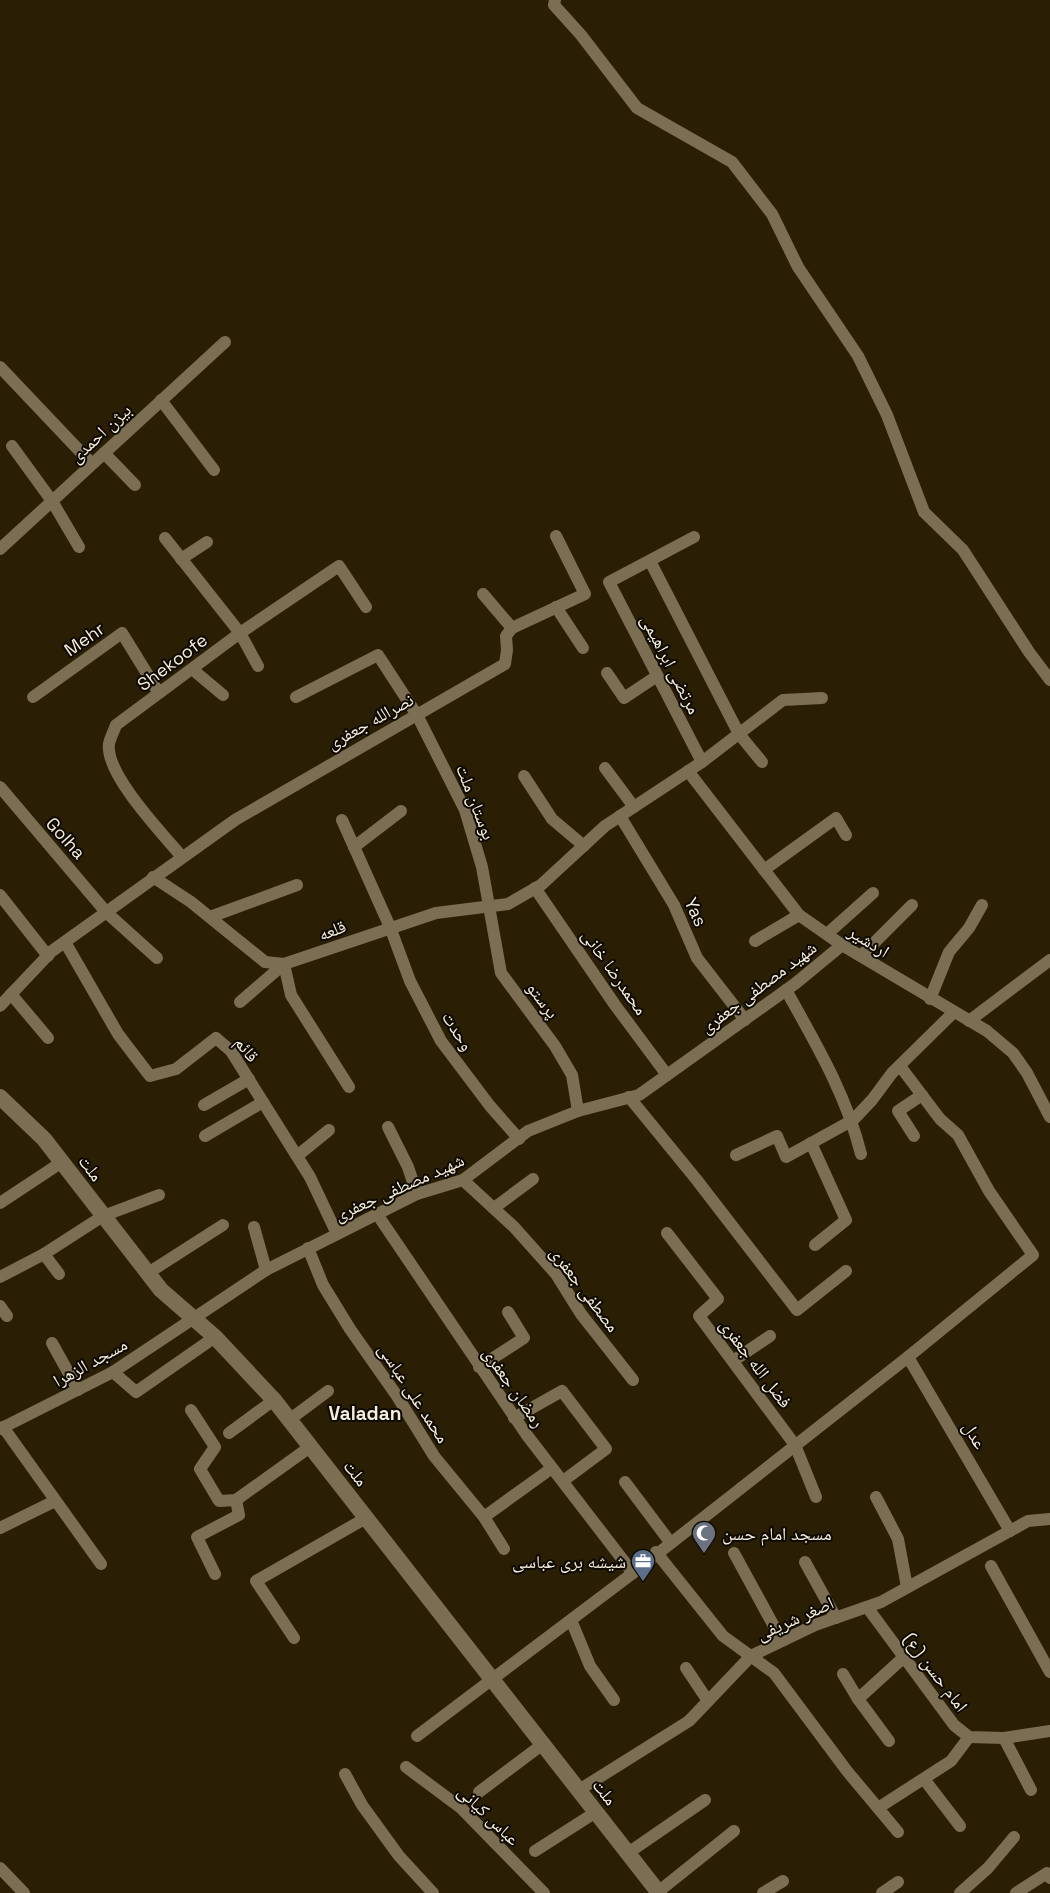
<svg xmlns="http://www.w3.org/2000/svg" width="1050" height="1893" viewBox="0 0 1050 1893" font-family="'Space Grotesk','Noto Naskh Arabic',sans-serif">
  <rect width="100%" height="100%" fill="#2a1f04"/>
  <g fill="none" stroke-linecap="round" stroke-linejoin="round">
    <g stroke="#7b6e52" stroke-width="12">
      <path d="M555,0l-1,5 27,30 56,73 95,54 40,52 26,53 60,89 29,59 37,97 39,38 66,102 21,28"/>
      <path d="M0,367l92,97"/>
      <path d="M161,400l53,70"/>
      <path d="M12,446l40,55 27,46"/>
      <path d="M104,453l31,32"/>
      <path d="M694,537l-85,45 93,180"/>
      <path d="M165,538l75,95 18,33"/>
      <path d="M0,549l225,-207"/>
      <path d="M181,559l26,-17"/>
      <path d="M650,561l89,173 23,28"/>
      <path d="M483,594l29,34"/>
      <path d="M556,607l27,41"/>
      <path d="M192,669l31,26"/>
      <path d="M607,673l17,25 33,-22"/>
      <path d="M33,697l89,-64 37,60"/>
      <path d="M296,697l82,-42 39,60 48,95 17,57 19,106 54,73 17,29 6,36"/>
      <path d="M605,768l29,39"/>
      <path d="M688,771l111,144 43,30 145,86 26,22 14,20 23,44"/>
      <path d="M524,776l28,43 32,27"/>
      <path d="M0,787l106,125 51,46"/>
      <path d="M620,816l54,89 23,53 48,62"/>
      <path d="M342,820l48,107 20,54 31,60 49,65 29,33"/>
      <path d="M354,847l47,-36"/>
      <path d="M182,857c-20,-24 -77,-83 -73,-113 1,-6 5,-13 7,-19l124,-92 99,-67 27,41"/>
      <path d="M764,870l72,-52 10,17"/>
      <path d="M153,877l38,25 74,60 19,2 152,-51 72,-9 33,-19 64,-59 97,-64 81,-62 39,-2"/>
      <path d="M535,888l80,117 52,70"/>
      <path d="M0,895l48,61"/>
      <path d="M210,917l87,-32"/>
      <path d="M827,934l46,-41"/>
      <path d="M755,941l44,-26"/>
      <path d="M65,942l53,92 32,42 26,-7 40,-31 15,13 79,126 27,57"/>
      <path d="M861,956l51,-51"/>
      <path d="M786,990c30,54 60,104 75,164"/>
      <path d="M11,994l37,44"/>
      <path d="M930,999l19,-47 20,-24 13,-23"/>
      <path d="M240,1002l44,-38 7,31 58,92"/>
      <path d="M0,1006l52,-55 183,-131 270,-156 2,-14 -1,-14 6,-8 73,-34 -29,-58"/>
      <path d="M969,1021l81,-61"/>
      <path d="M629,1097l67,82 101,131 49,-39"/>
      <path d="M204,1105l45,-26"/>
      <path d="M388,1127l20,40 9,27"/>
      <path d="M205,1136l58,-34"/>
      <path d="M914,1136l-16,-25 24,-16"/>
      <path d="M811,1143l35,77 -31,25"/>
      <path d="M736,1155l41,-19 9,21 67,-37 19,-20 20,-27 62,-61"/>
      <path d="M297,1156l32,-26"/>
      <path d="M463,1180l51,47 42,47 25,40 52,66"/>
      <path d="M0,1203l62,-41"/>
      <path d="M494,1208l39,-29"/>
      <path d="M377,1214l149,220 107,139"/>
      <path d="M254,1227l12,43"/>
      <path d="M667,1233l51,66 -19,17 96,129 21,52"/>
      <path d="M308,1248l15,37 27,44 47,67 37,60 50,61 20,32"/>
      <path d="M44,1254l15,20"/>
      <path d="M148,1273l75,-48"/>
      <path d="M0,1277l44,-23 59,-38 56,-21"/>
      <path d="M0,1306l7,10"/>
      <path d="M52,1343l26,47"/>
      <path d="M908,1357l102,174"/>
      <path d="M733,1361l37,-25"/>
      <path d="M479,1367l45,-29 -16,-26"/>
      <path d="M113,1372l23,20 79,-55"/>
      <path d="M191,1410l24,37 -15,22 19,32 17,-1 74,-53"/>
      <path d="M514,1418l48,-27 44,58 -43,32"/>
      <path d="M289,1420l39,-29"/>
      <path d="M3,1427l98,137"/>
      <path d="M0,1429l113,-57 153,-102 151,-76 46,-14 65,-49 50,-20 61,-16 157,-112 46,-38"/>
      <path d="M229,1433l45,-33"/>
      <path d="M625,1482l45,60"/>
      <path d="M876,1497l22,42 9,48"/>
      <path d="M484,1517l68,-49"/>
      <path d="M0,1528l55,-27"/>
      <path d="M656,1552l67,84 51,37 73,98 51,61"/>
      <path d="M734,1553l48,88"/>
      <path d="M805,1562l31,56"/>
      <path d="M991,1566l59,106"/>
      <path d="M215,1574l-18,-37 42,-22 -3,-15"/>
      <path d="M867,1607l87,118 15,12 35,1 46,-7"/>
      <path d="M571,1620l19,46 24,34"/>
      <path d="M294,1638l-38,-57 110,-63"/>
      <path d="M686,1668l22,33"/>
      <path d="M843,1674l15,25 31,42"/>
      <path d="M858,1699l45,-41"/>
      <path d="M417,1736l216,-163 275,-216 125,-102 -44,-64 -31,-56 -18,-16 -40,-53"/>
      <path d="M1004,1738l27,52"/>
      <path d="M406,1767l55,41 83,85"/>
      <path d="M345,1774l17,31 37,51 34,37"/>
      <path d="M924,1779l36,47"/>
      <path d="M579,1790l110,-69 62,-65 64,-31 66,-23 147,-81 22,-2"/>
      <path d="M479,1792l64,-48"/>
      <path d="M878,1808l73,-47 18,-24"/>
      <path d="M535,1851l61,-39"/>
      <path d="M628,1853l77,-53"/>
      <path d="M0,1868l24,25"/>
      <path d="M658,1892l76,-61"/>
      <path d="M763,1893l20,-12"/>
      <path d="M882,1893l16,-11"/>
      <path d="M960,1893l28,-25 26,-31"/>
      <path d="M1016,1893l31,-20 3,5"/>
    </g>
    <path stroke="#7b6e52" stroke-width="16" d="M0,1097l44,42 117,151 54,47 59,63 385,493"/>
  </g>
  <defs>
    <g id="mosque-pin" transform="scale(1.25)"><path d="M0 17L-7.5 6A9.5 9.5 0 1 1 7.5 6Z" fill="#6b7280" stroke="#0e0902"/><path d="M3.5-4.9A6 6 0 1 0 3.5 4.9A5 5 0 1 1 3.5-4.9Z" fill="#fff"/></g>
    <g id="office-pin" transform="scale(1.25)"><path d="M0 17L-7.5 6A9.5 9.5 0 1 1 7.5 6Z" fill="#5c6f8a" stroke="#0e0902"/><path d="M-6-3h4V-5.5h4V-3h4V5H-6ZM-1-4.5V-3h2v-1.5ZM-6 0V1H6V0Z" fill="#fff"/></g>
  </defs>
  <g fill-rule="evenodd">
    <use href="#mosque-pin" x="704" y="1533"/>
    <use href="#office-pin" x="643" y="1561"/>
  </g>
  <g text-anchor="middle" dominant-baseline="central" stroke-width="4" stroke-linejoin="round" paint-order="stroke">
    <g font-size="18" fill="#f5eede" stroke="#0e0902">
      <text transform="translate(100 433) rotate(-43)">بیژن احمدی</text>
      <text transform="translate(84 639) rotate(-35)">Mehr</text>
      <text transform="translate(172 662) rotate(-37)">Shekoofe</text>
      <text transform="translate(671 664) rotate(63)">مرتضی ابراهیمی</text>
      <text transform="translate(370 721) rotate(-29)">نصرالله جعفری</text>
      <text transform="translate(476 802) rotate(69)">بوستان ملت</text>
      <text transform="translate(66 838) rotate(48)">Golha</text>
      <text transform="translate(696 912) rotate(66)">Yas</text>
      <text transform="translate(332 930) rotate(-21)">قلعه</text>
      <text transform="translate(869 941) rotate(32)">اردشیر</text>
      <text transform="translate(615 972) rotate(55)">محمدرضا خانی</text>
      <text transform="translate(758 987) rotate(-37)">شهید مصطفی جعفری</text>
      <text transform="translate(543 1000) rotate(53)">پرستو</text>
      <text transform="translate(458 1031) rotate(58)">وحدت</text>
      <text transform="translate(247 1049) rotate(52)">قائم</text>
      <text transform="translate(91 1168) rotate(53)">ملت</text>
      <text transform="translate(399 1187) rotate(-24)">شهید مصطفی جعفری</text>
      <text transform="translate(585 1289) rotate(53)">مصطفی جعفری</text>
      <text transform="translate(90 1362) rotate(-29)">مسجد الزهرا</text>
      <text transform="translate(756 1363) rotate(53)">فضل الله جعفری</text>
      <text transform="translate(514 1387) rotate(55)">رمضان جعفری</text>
      <text transform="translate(414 1393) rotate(57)">محمد علی عباسی</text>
      <text transform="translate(975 1435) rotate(60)">عدل</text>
      <text transform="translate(356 1473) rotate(52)">ملت</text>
      <text transform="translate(795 1618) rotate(-24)">اصغر شریفی</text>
      <text transform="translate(936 1672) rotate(53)">امام حسن (ع)</text>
      <text transform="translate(605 1792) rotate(52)">ملت</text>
      <text transform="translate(489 1815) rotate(44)">عباس کیانی</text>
    </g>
    <g font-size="18" fill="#f5eede" stroke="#0e0902" text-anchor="start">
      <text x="722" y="1533">مسجد امام حسن</text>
      <text x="626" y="1561" text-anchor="end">شیشه بری عباسی</text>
    </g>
    <g font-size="19" font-weight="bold" fill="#f5eede" stroke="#0e0902">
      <text x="365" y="1413">Valadan</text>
    </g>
  </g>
</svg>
